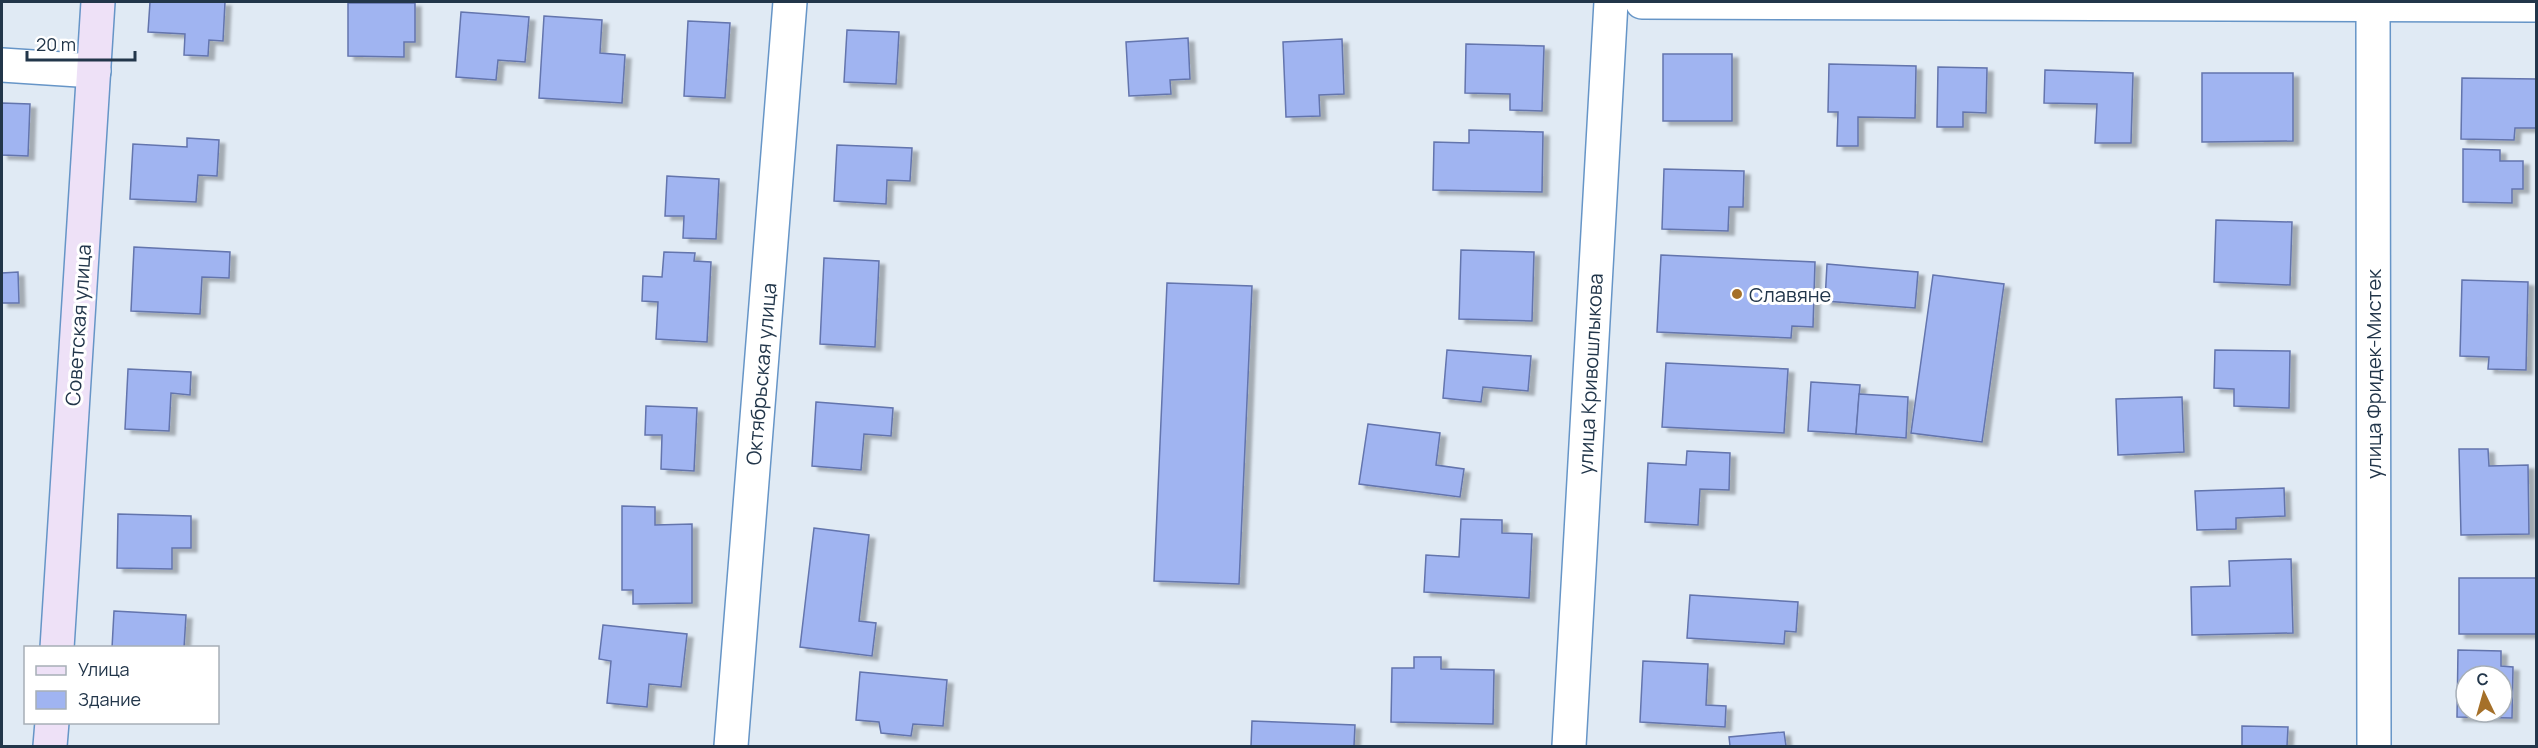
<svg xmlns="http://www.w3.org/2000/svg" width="2538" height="748" viewBox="0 0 2538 748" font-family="Manrope,sans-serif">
  <defs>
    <filter id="shadow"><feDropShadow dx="6" dy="4" stdDeviation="1.5" flood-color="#0004"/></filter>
  </defs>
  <rect width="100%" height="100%" fill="#e0eaf4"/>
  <g fill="#a0b4f1" stroke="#6374ad" stroke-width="1.5" fill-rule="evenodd" filter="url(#shadow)">
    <path d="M150,2h75l-2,39 -14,-1 -1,16 -24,-1 1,-21 -37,-2z"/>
    <path d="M348,3h67v39h-11v15l-56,-1z"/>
    <path d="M461,12l68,5 -4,45 -27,-2 -2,20 -40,-3z"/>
    <path d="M544,16l58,4 -2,33 25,2 -3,48 -83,-5z"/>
    <path d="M688,21l42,2 -5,75 -41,-2z"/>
    <path d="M847,30l52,2 -3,52 -52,-2z"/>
    <path d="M1188,38l2,41 -20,1 1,14 -42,2 -3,-54z"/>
    <path d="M1342,39l2,55 -25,1 1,21 -34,1 -3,-75z"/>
    <path d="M1466,44l78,2 -2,65 -32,-1v-16l-45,-1z"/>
    <rect x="1663" y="54" width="69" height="67"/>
    <path d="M1829,64l87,2 -1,52 -57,-1v29h-21l1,-34h-10z"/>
    <path d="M1938,67l49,1 -1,45 -23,-1v15h-26z"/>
    <path d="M2045,70l88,3 -2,70h-36l2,-39 -53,-1z"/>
    <path d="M2202,73h91v68l-91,1z"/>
    <path d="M2462,78l74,1v49h-21l-1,12 -53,-1z"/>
    <path d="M2,103l28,1 -2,52 -26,-1z"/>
    <path d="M1469,130l74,2 -1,60 -109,-2 1,-48 35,1z"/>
    <path d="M187,138l32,2 -2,36 -19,-1 -2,27 -66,-3 3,-55 54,3z"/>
    <path d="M837,145l75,3 -2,33 -23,-1 -1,24 -52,-3z"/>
    <path d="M2463,149l37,1v11h23v28h-11v14l-49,-1z"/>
    <path d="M1664,169l80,2 -1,36h-14l-1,24 -66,-2z"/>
    <path d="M667,176l52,3 -3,60 -33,-1 1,-22h-19z"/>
    <path d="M2216,220l76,2 -2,63 -76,-3z"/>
    <path d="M134,247l96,5 -1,26 -27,-1 -2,37 -69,-3z"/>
    <path d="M1461,250l73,2 -2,69 -73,-2z"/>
    <path d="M664,252l31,1 -1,8 17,1 -4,80 -51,-3 2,-37 -16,-1 1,-25 19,1z"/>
    <path d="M1661,255l154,7 -2,65 -21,-1 -1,12 -134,-6z"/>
    <path d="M824,258l55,3 -4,86 -55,-3z"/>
    <path d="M1827,264l91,8 -3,36 -90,-7z"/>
    <path d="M18,272l1,31h-17v-30z"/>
    <path d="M1933,275l71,9 -22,158 -71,-9z"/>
    <path d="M2462,280l66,2 -2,88 -38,-1 1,-12 -29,-1z"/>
    <path d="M1167,283l85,3 -13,298 -85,-3z"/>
    <path d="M1447,350l84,6 -3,35 -45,-4 -2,15 -38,-4z"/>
    <path d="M2215,350l75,1 -1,57 -55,-2v-17l-20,-1z"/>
    <path d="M1666,363l122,6 -4,64 -122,-6z"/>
    <path d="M128,369l63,3 -1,23 -19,-2 -2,38 -44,-2z"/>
    <path d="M1811,382l49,3 -4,49 -48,-3z"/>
    <path d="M1859,394l49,3 -2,41 -50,-4z"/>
    <path d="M2182,397l2,55 -66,3 -2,-56z"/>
    <path d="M816,402l77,6 -2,28 -27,-2 -3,36 -49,-4z"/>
    <path d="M646,406l51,2 -3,63 -33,-2 1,-34h-17z"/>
    <path d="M1368,424l72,9 -4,32 28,4 -4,28 -101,-13z"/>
    <path d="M2459,449h29l1,17 39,-1 1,69 -68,1z"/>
    <path d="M1687,451l43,2 -1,37 -29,-1 -2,36 -53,-3 3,-59 38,2z"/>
    <path d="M2284,488l1,28 -49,2v11l-39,1 -2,-39z"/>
    <path d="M622,506l33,1v18l37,-1v79l-59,1v-14h-11z"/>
    <path d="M118,514l73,2v32h-19v21l-55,-1z"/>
    <path d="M1461,519l41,1v13l30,1 -3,64 -105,-6 2,-37 33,2z"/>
    <path d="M814,528l55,7 -10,86 17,2 -4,33 -72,-9z"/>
    <path d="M2291,559l2,74 -101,2 -1,-48 39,-1 -1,-25z"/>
    <rect x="2459" y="578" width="77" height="56"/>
    <path d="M1690,595l108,7 -2,30 -11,-1 -1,13 -97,-6z"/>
    <path d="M114,611l72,4 -2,33h-72z"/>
    <path d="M603,625l84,9 -6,53 -32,-3 -2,23 -40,-4 4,-42 -12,-2z"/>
    <path d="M2458,650l43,1v15l12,1 -1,51 -55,-1zM2466,676h36v36h-36z"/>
    <path d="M1414,657h27v12l53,1 -1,54 -102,-2 1,-54h22z"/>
    <path d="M1643,661l65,3 -2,41 20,1 -1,21 -85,-5z"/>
    <path d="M860,672l87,8 -4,46 -30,-2 -2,12 -30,-3 -2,-11 -23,-2z"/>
    <path d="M1252,721l103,4 -1,21h-103z"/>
    <path d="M2242,726l46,1 -1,19h-45z"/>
    <path d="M1784,732l2,14h-56l-1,-9z"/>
  </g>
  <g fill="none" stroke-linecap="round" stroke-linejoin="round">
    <g stroke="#6695c7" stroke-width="36">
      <g id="street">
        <path d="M1642,2l894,3"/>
        <path d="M2373,2l1,744"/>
        <path d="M2,65l92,6"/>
        <path d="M731,746l59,-744"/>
        <path d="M1569,746l42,-744"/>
      </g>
    </g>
    <g stroke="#6695c7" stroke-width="36">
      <g id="secondary">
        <path d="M57,648l41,-646"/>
        <path d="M50,746l2,-24"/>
      </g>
    </g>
    <use href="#street" stroke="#fff" stroke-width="33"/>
    <use href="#secondary" stroke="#eee1f7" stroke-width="33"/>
  </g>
  <circle fill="#a57029" stroke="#fff" stroke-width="2" cx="1737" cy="294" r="6"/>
  <g text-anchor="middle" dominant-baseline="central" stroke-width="6" stroke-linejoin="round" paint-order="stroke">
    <g font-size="20" fill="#22364a" stroke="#fff" text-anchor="start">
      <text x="1749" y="294">Славяне</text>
    </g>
    <g font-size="20" fill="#22364a" stroke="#fff">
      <text transform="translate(78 325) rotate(-86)">Советская улица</text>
      <text transform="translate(761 374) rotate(-85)">Октябрьская улица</text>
      <text transform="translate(1590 374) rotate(-87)">улица Кривошлыкова</text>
      <text transform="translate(2373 374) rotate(-90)">улица Фридек-Мистек</text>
    </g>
  </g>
  <rect width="2538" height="748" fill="none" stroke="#22364a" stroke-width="6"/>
  <rect x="24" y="646" width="195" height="78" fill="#ffffff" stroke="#a7afb7" stroke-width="1.5"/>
  <rect x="36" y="666" width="30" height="9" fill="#eee1f7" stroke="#a7afb7" stroke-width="1.5"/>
  <text x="78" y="676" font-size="18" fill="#22364a">Улица</text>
  <rect x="36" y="691" width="30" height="18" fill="#a0b4f1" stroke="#a7afb7" stroke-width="1.5"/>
  <text x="78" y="706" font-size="18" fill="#22364a">Здание</text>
  <g transform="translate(2484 694) rotate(355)"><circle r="28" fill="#ffffff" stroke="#a7afb7" stroke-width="1.5"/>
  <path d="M0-4.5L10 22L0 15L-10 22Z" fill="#a57029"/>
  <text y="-9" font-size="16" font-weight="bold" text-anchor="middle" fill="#22364a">С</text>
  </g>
  <path d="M27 51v9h108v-9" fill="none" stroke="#22364a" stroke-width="3"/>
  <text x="36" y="51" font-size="18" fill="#22364a" stroke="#ffffff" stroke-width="4.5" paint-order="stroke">20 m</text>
</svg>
